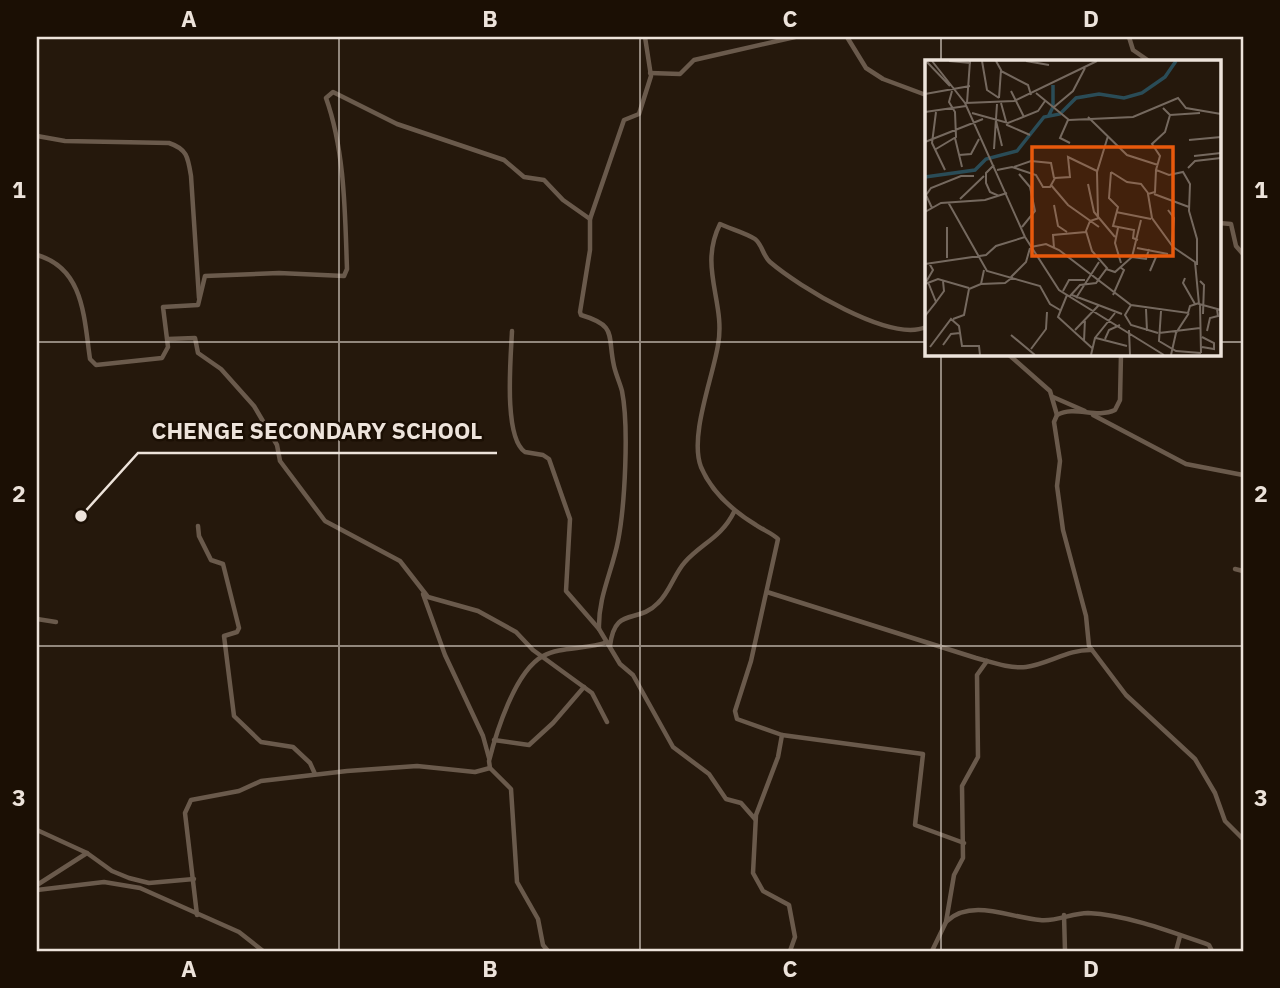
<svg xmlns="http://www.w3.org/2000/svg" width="1280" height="988" viewBox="0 0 1280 988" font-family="'IBM Plex Sans',sans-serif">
  <rect width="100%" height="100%" fill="#25180c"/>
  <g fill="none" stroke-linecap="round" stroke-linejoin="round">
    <g stroke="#6a5a4c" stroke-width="4.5">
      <path d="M847,37l19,31 17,11 43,16"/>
      <path d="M1129,37l4,13 16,11"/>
      <path d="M650,73l30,1 14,-14 101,-23"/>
      <path d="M37,136l28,5 104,2c18,6 19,14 22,33l8,122"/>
      <path d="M1219,223l12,1 5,22 7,8"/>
      <path d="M37,255c47,13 47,63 53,104l6,6 66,-7 6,-11 -5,-40 35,-2 7,-29 74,-3 65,3 3,-7c-2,-55 -2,-118 -21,-171l7,-6 64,32 107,36 20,17 20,3 19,20 27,19"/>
      <path d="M926,327c-36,16 -128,-41 -156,-65 -7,-6 -8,-18 -15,-23 -9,-6 -24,-10 -35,-15 -22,44 6,78 -2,121 -5,32 -29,91 -17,122 11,26 32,44 55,58 7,5 16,8 22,14l-27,122 -16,50 2,8 45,16 141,19 -8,71 49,18"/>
      <path d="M512,331c-1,25 -9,106 13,121l18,3 6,4 21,60 -4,72 33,38 21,35 13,11 40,72 36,27 17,25 15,4 14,16"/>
      <path d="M168,339l27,-1 3,15 23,16 33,37 23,39 3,16 45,60 75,40 28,36 50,14 38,21 17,18 59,43 15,29"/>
      <path d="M1008,354l42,37 7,24"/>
      <path d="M1121,354l-1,46 -5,10c-19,9 -40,-5 -58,5l-3,7 6,39 -3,25 6,44 23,86 3,30 37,49 69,64 20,34 10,28 18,18"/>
      <path d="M1053,397l32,14"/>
      <path d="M1093,415l93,49 57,11"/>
      <path d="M198,526l1,10 12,24 12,4 16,64 -2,4 -13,4 10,80 27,26 32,5 17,16 5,11"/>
      <path d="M1235,569l8,2"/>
      <path d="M767,592l209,66c15,4 34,11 50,9 22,-3 43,-18 66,-17"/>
      <path d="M423,594l22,61 38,81 6,22"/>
      <path d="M37,619l19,3"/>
      <path d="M599,629c-1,-32 13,-57 19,-88 7,-36 11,-115 4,-150 -2,-8 -6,-16 -8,-25 -7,-31 4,-40 -33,-51l-1,-3 10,-62v-31l34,-99 15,-6 12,-38 -6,-39"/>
      <path d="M610,646c5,-41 27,-21 48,-43 12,-11 16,-29 27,-41 17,-19 36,-24 49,-50"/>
      <path d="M782,735l-4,22 -22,58 -3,58 10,18 26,14 6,32 -5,14"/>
      <path d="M494,740l35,5 24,-22 31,-36"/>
      <path d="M37,830l50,23 25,18 17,7 20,5 45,-4"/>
      <path d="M37,885l50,-32"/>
      <path d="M37,890l67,-8 36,6 99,44 24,19"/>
      <path d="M197,915l-12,-102 6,-13 48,-9 22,-10 86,-10 70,-5 58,6 15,-4"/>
      <path d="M1064,915l1,36"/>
      <path d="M947,921c25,-23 64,-3 93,-1 16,2 32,-7 48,-7 40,2 84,19 121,32l3,6"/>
      <path d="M548,951l-5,-6 -5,-26 -21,-37 -6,-93 -21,-21 -1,-7c7,-28 26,-90 54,-105 18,-10 44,-6 64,-14"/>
      <path d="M932,951l14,-29 8,-47 9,-17 -1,-72 16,-29 -1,-82 10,-14"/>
      <path d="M1176,951l4,-15"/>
    </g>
  </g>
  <path fill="none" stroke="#ede3db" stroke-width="2" stroke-opacity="0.55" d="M339,37v914M640,37v914M941,37v24M37,342h889M1219,342h24M941,354v597M37,646h1206"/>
  <g transform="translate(925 60)">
    <rect width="296" height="296" fill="#25180c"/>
    <path fill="none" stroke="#2a4c57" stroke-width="3.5" d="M123,57l5,-10v-22M0,117l50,-7 11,-11 31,-8 27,-34 16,-3 16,-16 23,-4 25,4 18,-5 23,-16 11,-16"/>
    <path fill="none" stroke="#75695f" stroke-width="2" d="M1,1l24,25M7,1l33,42 60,134 34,53 105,65M24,1l22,2M57,1l5,29 12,8M71,1l5,9 -2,28M101,1l23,4M76,11l27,14 3,10M86,31l13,26M111,33l33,27 64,-3 45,-19 8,10 35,6M0,34l45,-8M40,43l49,-2 83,-40M42,43l3,-42M76,43l6,22 23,10M129,47l19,-16 12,-23M238,48l7,7 30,-2M0,52l41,-6M11,52l-4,31 13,27M47,53l36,10 30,-12 7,-10M245,55l-5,17 -13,12 8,12 -4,14 13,5 14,-3 7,12 -1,27 8,28v26M163,57l39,38 31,10M143,60l-8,18 10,5M71,61l6,25M30,78l7,29M264,80l32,-3M0,82l58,-23M11,89l20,-12 -1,-25 -6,-10 3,-11M69,89l3,-45M34,95l12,-1 8,-15M269,96l27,-3M69,105l-8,8v10l4,9 9,4M89,107l17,-6 20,2 3,15M263,108l7,-7 26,-3M72,110l15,-3 24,8 7,12h7l5,-9 15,-1 -2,-20 29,14M231,110l-1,22 -7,2 4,24 21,29 22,15 4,42 22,6M186,112l-2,26 9,9 -5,19 21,4 -1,8 5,2M186,112l16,10 14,2 7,9M94,114l11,13 5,24 -13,16M163,124l6,28 21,25M126,125l17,20 31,22M229,134l35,13M35,139l24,-23M23,142l39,69 53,15 10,18 10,6M129,145l4,21 9,6M7,148l-6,-13 5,-7 30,-12h13M243,150l6,8 -2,24M0,152l16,-9 44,-3 22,-7M191,152l35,7M173,156l-1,-44 11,-36M22,167v31M193,168l-3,15 6,20M106,187l15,-3 13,6 72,55 57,8 2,-7 9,-3M129,188l-1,-13 33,-3M212,188l31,6M207,197l14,2 3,-10M223,197h8l-6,14M0,204l61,-9 10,-9 29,-9M181,209l9,3 17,-15 9,-37M86,217l15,-15 4,-14M260,218l-2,5 12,21M275,221l4,4 -1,29M1,222l7,-12 -4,-7M0,224l13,-5 31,9M56,224l24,-1 8,-6M138,231l6,-11h16M142,235l-9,22 34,31M147,235l50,19M188,235l11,-25 -4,-3M145,236l10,-11 16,-2 11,-15 -15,-17 -6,-20 4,-10 9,-3M151,238l23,-36M11,242l8,-11 -1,-10M275,244l1,49M206,245l-6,10 6,10 27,8M221,249l1,22M236,251l-2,30 17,10 25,2M0,256l11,-14 -8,-20M28,259l11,-4 5,-26 12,-5 3,-14M150,270l24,-25M204,270l1,25M282,271l3,-13 8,-2 -1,-7M234,273l41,-5M86,275l24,20M277,277l12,6v6l-12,-2M171,278l31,8M180,279l4,-9 11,-5M159,281l1,-22M18,285l8,-11 9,-1M5,287l21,-28 8,7 3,20h17l1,9M106,289l15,-20 1,-17M166,295l4,-17 20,-25M246,295l5,-22 13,-20"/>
    <path fill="#e8590c" fill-opacity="0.15" stroke="#e8590c" stroke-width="3.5" d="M107,87h141v109h-141z"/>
    <rect width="296" height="296" fill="none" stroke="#ede3db" stroke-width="3.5"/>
  </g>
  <path fill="none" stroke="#ede3db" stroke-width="2.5" d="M81 516L138 453H497"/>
  <circle fill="#ede3db" stroke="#1b0f04" stroke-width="2.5" cx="81" cy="516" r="7"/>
  <g font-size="23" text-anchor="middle" font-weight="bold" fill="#ede3db" stroke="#1b0f04" stroke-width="5" stroke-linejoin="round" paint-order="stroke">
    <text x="317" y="439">CHENGE SECONDARY SCHOOL</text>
  </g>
  <rect width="1280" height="988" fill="none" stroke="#1b0f04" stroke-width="77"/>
  <rect x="38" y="38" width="1204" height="912" fill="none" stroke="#ede3db" stroke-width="2.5"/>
  <g font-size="23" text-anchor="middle" font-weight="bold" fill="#ede3db">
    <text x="189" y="27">A</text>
    <text x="490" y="27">B</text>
    <text x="790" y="27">C</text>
    <text x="1091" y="27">D</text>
    <text x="19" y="198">1</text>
    <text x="1261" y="198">1</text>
    <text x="19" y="502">2</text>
    <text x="1261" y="502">2</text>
    <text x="19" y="806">3</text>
    <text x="1261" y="806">3</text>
    <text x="189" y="977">A</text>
    <text x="490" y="977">B</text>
    <text x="790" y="977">C</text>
    <text x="1091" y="977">D</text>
  </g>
</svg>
